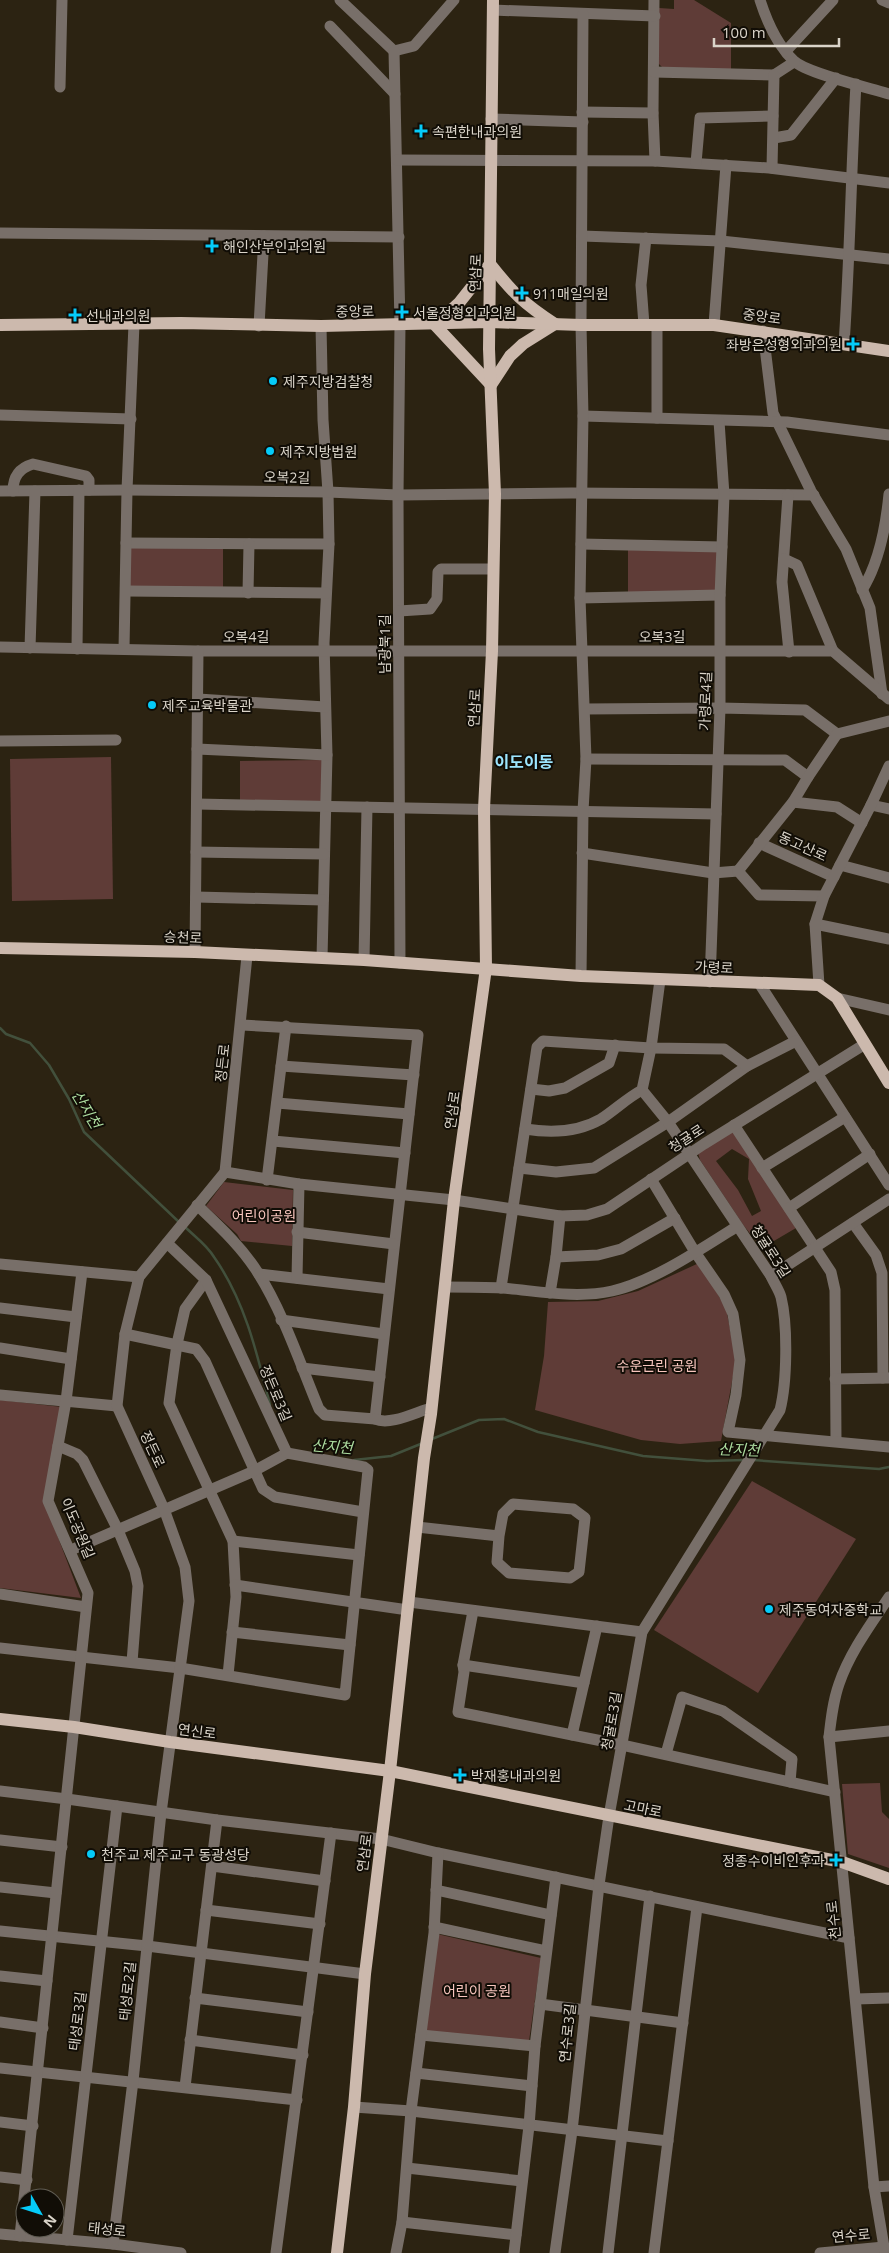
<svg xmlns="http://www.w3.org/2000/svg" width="889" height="2253" viewBox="0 0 889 2253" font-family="'Open Sans','Noto Sans KR',sans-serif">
  <rect width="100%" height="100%" fill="#2c2312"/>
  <g fill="#5f3c37" fill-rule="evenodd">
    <path d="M674,0h20l37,23v47l-68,-2 -5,-5 1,-55 15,1z"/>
    <path d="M130,546h93v41h-94z"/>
    <path d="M628,550l89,1 -1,42 -88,-1z"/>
    <path d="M111,757l2,142 -101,2 -2,-142z"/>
    <path d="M322,760l1,43 -83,1v-43z"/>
    <path d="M733,1130l63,98 -34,20 -18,-22 -44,-66 -2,-7zM732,1149l17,10 -1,20 13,32 -9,5 -14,-26 -22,-29z"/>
    <path d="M224,1182l69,8 -1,56 -51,-5 -4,-7 -31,-28z"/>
    <path d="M699,1263l27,45 10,52 -15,81 -41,3 -39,-4 -106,-30 9,-54 4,-54 50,-1 40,-10z"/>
    <path d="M0,1400l62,7 -17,96 36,95 -81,-10z"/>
    <path d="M752,1481l104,58 -98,154 -104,-63z"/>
    <path d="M880,1783l2,29 7,7v49l-41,-14 -6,-70z"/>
    <path d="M437,1934l104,24 -12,83 -104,-9z"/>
  </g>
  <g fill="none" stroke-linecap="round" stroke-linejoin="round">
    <g stroke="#42503c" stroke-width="2.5">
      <path d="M0,1028l6,6 24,9 19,22 20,34 15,33 96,91"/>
      <path d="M184,1226c10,10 23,19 30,31 31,44 43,96 56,148"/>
      <path d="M432,1439l47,-19 25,-1 34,13 105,24 64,5 38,-1"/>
      <path d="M354,1460l37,-4 32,-13"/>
      <path d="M753,1460l126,9 10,-2"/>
    </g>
    <g stroke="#786f69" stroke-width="11">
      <path d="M340,0l54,51 20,-5 40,-46"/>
      <path d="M654,0l-1,113 2,48"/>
      <path d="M760,0c7,22 17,45 34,61 12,12 76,27 95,33"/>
      <path d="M882,0l7,3"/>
      <path d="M493,10l162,6"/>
      <path d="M330,26l65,68"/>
      <path d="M394,51l6,274 -2,170 2,468"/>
      <path d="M786,51l47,-51"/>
      <path d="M654,72l120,3"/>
      <path d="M774,75l20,-13"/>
      <path d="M60,87l2,-87"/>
      <path d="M582,112l71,1"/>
      <path d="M491,119l92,3"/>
      <path d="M774,138l17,-3 45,-57"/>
      <path d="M397,160l258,1 114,7 120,15"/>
      <path d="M696,163l4,-45 73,-2"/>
      <path d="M772,168l2,-93"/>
      <path d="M0,233l399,4"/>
      <path d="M582,236l139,5 168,18"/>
      <path d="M644,325l-3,-40 5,-47"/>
      <path d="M657,325v93"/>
      <path d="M714,325l12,-160"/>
      <path d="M259,326l5,-90"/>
      <path d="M321,326l2,94 5,72 1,52 -5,99 3,112 -5,203"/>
      <path d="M763,331l10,82 38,78 35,58 24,59 12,86"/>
      <path d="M844,344c6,-87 7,-173 12,-260"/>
      <path d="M0,415l131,4"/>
      <path d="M583,416l204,6 102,13"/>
      <path d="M0,491l127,-1 201,2 70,3 174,-2 242,2"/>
      <path d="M13,491c0,-14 6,-23 20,-27l53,12 3,4v10"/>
      <path d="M788,495l-6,87 7,70"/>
      <path d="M126,543l203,1"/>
      <path d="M581,544l141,3"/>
      <path d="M784,559l13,6 36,86"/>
      <path d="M862,590c17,-27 24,-65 27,-96"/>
      <path d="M126,591l200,2"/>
      <path d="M248,593l1,-49"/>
      <path d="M580,598l140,-3"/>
      <path d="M399,611l31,-2 7,-10 1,-27 3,-3h52"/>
      <path d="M0,647l198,4h635l56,48"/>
      <path d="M30,648l5,-157"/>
      <path d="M77,649l2,-159"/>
      <path d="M124,649l3,-159 7,-166"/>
      <path d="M198,699l127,8"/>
      <path d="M585,709l135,-1 85,2 32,24 52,-13"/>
      <path d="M0,741l116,-1"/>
      <path d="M197,749l130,6"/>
      <path d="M586,759l199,1 23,17"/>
      <path d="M793,802l44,5 25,16"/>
      <path d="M197,804l519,10"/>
      <path d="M871,805l18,4"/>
      <path d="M759,843l75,34"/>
      <path d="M196,852l128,2"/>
      <path d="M582,853l131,20 25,-2"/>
      <path d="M840,865l49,13"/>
      <path d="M824,896l-65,-1 -21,-24 55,-69 15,-25 29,-43"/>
      <path d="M196,897l127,3"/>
      <path d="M815,924l74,15"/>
      <path d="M195,952l3,-301"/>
      <path d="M364,960l3,-153"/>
      <path d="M581,976l2,-165 3,-52 -6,-161 3,-182 -2,-91 2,-311"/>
      <path d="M710,982l10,-274v-111l4,-102 -5,-74"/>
      <path d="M759,983l130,202"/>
      <path d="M819,985l-4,-61 9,-28 47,-91 18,-39"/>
      <path d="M837,998l52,12"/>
      <path d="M281,1066l133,9"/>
      <path d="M531,1089l18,2 16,-3 44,-25 6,-18"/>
      <path d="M277,1103l132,11"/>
      <path d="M734,1125l97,147 4,18 1,151"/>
      <path d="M525,1129c25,4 52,4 76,-10 14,-9 26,-21 41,-29l9,-42 9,-68"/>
      <path d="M273,1141l132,12"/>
      <path d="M519,1168l37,4 38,-4 74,-46 79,-56 49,-25"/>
      <path d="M762,1168l83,-51"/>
      <path d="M225,1172l22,-216"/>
      <path d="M651,1179l44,73 29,42 9,20 7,46 -4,35 -8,37 161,15"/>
      <path d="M267,1180l19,-154"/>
      <path d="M197,1205c22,21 45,42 61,68 25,39 43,93 61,136l6,6 50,4 43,-384 -176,-10"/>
      <path d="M789,1208l81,-54"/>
      <path d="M853,1223l23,32 6,18 1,105"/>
      <path d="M297,1232l97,12"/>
      <path d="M556,1257l42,-2 23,-6 54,-31"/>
      <path d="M0,1264l139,13"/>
      <path d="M259,1274l130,15"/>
      <path d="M771,1276l118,-77"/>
      <path d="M297,1278l2,-94"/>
      <path d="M206,1280l-21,29 -8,35 -8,59 64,138 3,56 -8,78"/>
      <path d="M445,1287c19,0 38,0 57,1 36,3 74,11 110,3 40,-9 89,-42 124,-64"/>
      <path d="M501,1288l36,-241 6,-6 108,7 73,1 23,17"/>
      <path d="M550,1293l6,-36 4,-41"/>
      <path d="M0,1308l76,9"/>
      <path d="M281,1320l103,14"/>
      <path d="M125,1334l71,15 9,12 58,128 12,8 88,15"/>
      <path d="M0,1348l71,11"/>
      <path d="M302,1368l78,9"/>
      <path d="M835,1379l54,-1"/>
      <path d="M0,1395l117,11"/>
      <path d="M375,1419c15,7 41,-7 56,-11"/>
      <path d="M58,1446l19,8 6,6 35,70 17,41 3,15 -6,76"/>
      <path d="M417,1527l82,9 -2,26 12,11 61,5 9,-6 6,-54 -12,-9 -60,-5 -10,10 -4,22"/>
      <path d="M233,1541l126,14"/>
      <path d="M71,1550l183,-79 33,-18"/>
      <path d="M235,1585l173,25"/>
      <path d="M0,1594l86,13"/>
      <path d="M409,1602l233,30"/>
      <path d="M473,1611l-10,54 1,7 -6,40 164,33 213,47"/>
      <path d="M232,1632l118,13"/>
      <path d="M0,1648l180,20 165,27 23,-225 -4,-3 -77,-14 -81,-173 -39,-37"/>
      <path d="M463,1665l121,18"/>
      <path d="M572,1735l25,-109"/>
      <path d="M829,1737l60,-6"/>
      <path d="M666,1754l16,-57 41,14 69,48 -2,23"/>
      <path d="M0,1791l67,8 150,21 164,19 57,14 411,85"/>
      <path d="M0,1840l62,7"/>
      <path d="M212,1866l113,15"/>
      <path d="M0,1887l56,6"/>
      <path d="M436,1890l115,25"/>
      <path d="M206,1910l114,14"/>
      <path d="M434,1927l112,24"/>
      <path d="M0,1931l147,15 218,28"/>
      <path d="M0,1976l47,5"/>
      <path d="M195,1998l113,14"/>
      <path d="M856,1999l33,-1"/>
      <path d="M540,2004l143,19"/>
      <path d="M0,2022l43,6"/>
      <path d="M421,2035l114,11 21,-169"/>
      <path d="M190,2040l113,15"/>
      <path d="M0,2068l297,32"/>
      <path d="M416,2073l116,13"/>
      <path d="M185,2087l32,-267"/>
      <path d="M354,2107l57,4 257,30"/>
      <path d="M0,2122l33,4"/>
      <path d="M407,2168l115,13"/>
      <path d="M0,2177l27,3"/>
      <path d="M874,2187l15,-1"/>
      <path d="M402,2222l114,13"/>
      <path d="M0,2234l113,10 68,9"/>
      <path d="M20,2236l68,-643 -40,-92 18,-100 16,-129"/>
      <path d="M67,2240l50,-434"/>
      <path d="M113,2244l20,-163 28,-268 28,-212 -4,-34 -21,-58 -47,-103 8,-72 14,-57 86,-105 74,12 155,16 106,16 27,-1 20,-6 97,-65 161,-100"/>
      <path d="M276,2253l55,-420"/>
      <path d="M396,2253l6,-31 9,-111 23,-178 4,-80"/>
      <path d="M514,2253l15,-127 6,-80"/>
      <path d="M555,2253l17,-122 27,-246 10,-69 33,-184 138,-222c7,-28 8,-84 1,-113 -2,-7 -7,-14 -10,-21l-103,-154 -26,-32"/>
      <path d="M608,2253l42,-357"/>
      <path d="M654,2253l43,-346"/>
      <path d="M820,2253l64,-6"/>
      <path d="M885,2253l-11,-66 -45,-450c2,-18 4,-36 10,-53 11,-32 32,-60 50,-87"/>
    </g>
    <g stroke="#ccb9ad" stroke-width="12">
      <path d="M490,264c23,29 34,40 65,60l-32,20 -13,12 -19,29 -56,-60 24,-22z"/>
      <path d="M0,325l181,-2 140,3 169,-4 91,3h133l175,26"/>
      <path d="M0,948l195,4 169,8 217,16 238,9 18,13 52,85"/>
      <path d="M0,1719l74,8 96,15 220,29 452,91 47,17"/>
      <path d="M337,2253l17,-146 11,-133 25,-203 34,-313 7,-44 23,-214 32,-232 -2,-159 8,-158 3,-157 -6,-145 4,-349"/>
    </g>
  </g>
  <g fill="#05cbf9" stroke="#110d06" stroke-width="2">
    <path d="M418.5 123.5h5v5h5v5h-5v5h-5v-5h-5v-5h5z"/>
    <path d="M209.5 238.5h5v5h5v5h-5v5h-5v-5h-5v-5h5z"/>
    <path d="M519.5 285.5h5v5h5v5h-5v5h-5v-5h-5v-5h5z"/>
    <path d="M399.5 304.5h5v5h5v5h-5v5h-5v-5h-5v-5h5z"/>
    <path d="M72.5 307.5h5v5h5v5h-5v5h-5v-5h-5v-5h5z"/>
    <path d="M850.5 336.5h5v5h5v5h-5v5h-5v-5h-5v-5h5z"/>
    <circle cx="273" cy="381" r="5"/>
    <circle cx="270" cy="451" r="5"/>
    <circle cx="152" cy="705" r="5"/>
    <circle cx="769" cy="1609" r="5"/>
    <path d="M457.5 1767.5h5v5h5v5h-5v5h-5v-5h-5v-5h5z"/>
    <circle cx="91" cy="1854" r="5"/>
    <path d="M833.5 1852.5h5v5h5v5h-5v5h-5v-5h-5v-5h5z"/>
  </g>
  <g text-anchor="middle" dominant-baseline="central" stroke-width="4" stroke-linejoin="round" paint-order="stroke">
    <g font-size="14" fill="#dad4c9" stroke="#110d06" text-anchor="start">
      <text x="432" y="131">속편한내과의원</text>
      <text x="223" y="246">해인산부인과의원</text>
      <text x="533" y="293">911매일의원</text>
      <text x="413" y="312">서울정형외과의원</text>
      <text x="86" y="315">선내과의원</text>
      <text x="842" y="344" text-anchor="end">좌방은성형외과의원</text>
      <text x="283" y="381">제주지방검찰청</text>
      <text x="280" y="451">제주지방법원</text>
      <text x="162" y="705">제주교육박물관</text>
      <text x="779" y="1609">제주동여자중학교</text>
      <text x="471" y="1775">박재홍내과의원</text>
      <text x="101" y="1854">천주교 제주교구 동광성당</text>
      <text x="825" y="1860" text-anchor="end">정종수이비인후과</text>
    </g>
    <g font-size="14" fill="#dad4c9" stroke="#110d06">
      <text transform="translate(475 273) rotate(-88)">연삼로</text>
      <text transform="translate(355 311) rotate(-1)">중앙로</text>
      <text transform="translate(762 316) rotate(8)">중앙로</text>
      <text transform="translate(287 477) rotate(1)">오복2길</text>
      <text x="246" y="636">오복4길</text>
      <text x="662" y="636">오복3길</text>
      <text transform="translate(384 644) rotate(-90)">남광북1길</text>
      <text transform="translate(705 701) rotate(-88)">가령로4길</text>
      <text transform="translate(474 708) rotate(-87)">연삼로</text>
      <text transform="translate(803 846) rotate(24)">동고산로</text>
      <text transform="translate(183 937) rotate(2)">승천로</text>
      <text transform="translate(714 967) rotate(2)">가령로</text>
      <text transform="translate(222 1063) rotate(-84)">정든로</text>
      <text transform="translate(452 1110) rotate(-82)">연삼로</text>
      <text transform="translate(686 1138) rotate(-33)">청귤로</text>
      <text transform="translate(771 1251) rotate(57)">청귤로3길</text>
      <text transform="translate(276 1393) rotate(67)">정든로3길</text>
      <text transform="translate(153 1449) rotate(65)">정든로</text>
      <text transform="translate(78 1528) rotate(67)">이도공원길</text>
      <text transform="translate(611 1721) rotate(-80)">청귤로3길</text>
      <text transform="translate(197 1731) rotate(7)">연신로</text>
      <text transform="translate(643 1808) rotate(11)">고마로</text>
      <text transform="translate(364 1853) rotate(-83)">연삼로</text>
      <text transform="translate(833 1920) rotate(-96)">천수로</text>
      <text transform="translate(127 1991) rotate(-84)">태성로2길</text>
      <text transform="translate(77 2021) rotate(-83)">태성로3길</text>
      <text transform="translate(567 2033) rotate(-84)">연수로3길</text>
      <text transform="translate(107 2229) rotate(6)">태성로</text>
      <text transform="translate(851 2235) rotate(-5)">연수로</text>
    </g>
    <g font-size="14" fill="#f7c5bd" stroke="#110d06">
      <text x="264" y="1215">어린이공원</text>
      <text x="657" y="1365">수운근린 공원</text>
      <text x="477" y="1990">어린이 공원</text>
    </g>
    <g font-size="15" font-style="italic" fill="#acdc9f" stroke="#110d06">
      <text transform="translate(87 1109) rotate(59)">산지천</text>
      <text transform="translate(332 1446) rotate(4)">산지천</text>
      <text transform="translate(739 1449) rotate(2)">산지천</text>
    </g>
    <g font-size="16" font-weight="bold" fill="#9ce5fe" stroke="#110d06">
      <text x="524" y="762">이도이동</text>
    </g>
  </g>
  <g transform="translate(40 2213) rotate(129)"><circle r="24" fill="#110d06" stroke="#615d54"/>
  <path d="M0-4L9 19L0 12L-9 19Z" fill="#05cbf9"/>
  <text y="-8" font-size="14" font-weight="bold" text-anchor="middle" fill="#dad4c9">N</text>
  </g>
  <path d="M714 38v8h125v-8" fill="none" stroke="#dad4c9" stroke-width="2.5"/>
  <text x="722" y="38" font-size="15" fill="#dad4c9" stroke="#110d06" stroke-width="4" paint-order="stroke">100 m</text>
</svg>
